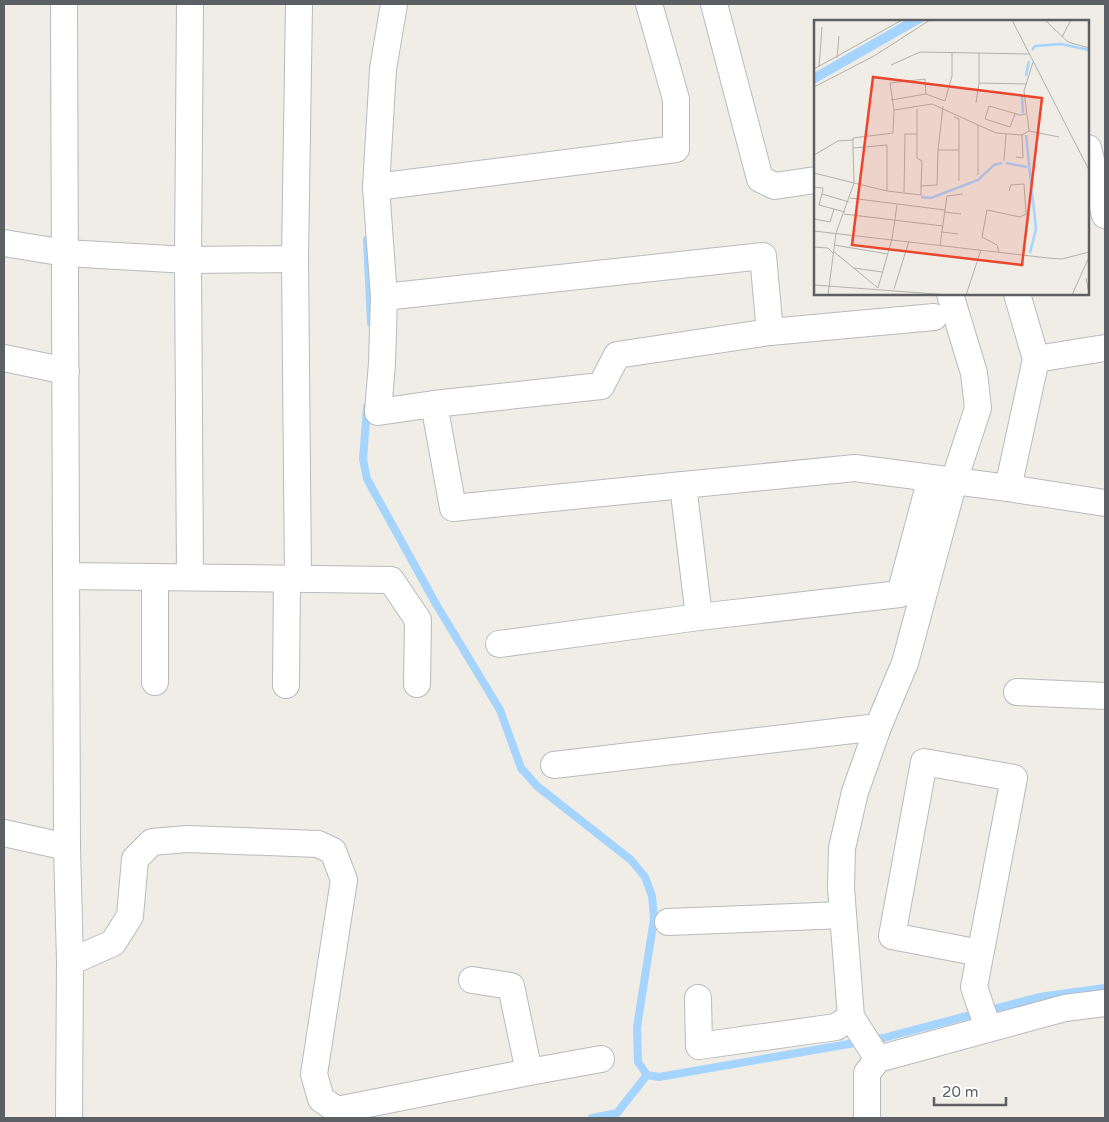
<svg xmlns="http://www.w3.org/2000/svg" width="1109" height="1122" viewBox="0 0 1109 1122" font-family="'Varela Round',sans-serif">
  <rect width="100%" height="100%" fill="#efede5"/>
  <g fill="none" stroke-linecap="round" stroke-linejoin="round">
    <g stroke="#a5d4ff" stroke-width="8">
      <path d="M367,240l4,83"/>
      <path d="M367,407l-4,52 4,20 69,125 64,106 21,58 16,18 94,74 14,17 7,19 2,23 -17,108 1,35 9,13 12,2 224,-39 156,-41 66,-9"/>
      <path d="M592,1118l25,-5 30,-38"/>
    </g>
    <g stroke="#b7babf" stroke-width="28">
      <g id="street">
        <path d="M64,4l3,843 3,115 -1,156"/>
        <path d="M190,4l-2,256 2,317"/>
        <path d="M394,4l-11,65 -7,118 300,-38v-50l-27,-95"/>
        <path d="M714,4l46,175 15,7 40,-6"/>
        <path d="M1088,148l17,67"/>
        <path d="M376,187l8,110 -2,66 -4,49 56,-8"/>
        <path d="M4,243l61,10 123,7 107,-1"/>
        <path d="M1017,294l19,65 -28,129 97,15"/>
        <path d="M384,297l379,-41 7,76 164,-15"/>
        <path d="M4,358l62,13"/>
        <path d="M1036,359l69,-11"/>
        <path d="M683,485l-230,23 -19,-104 167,-18 16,-31 153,-23"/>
        <path d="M67,576l324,4 27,40 -1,64"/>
        <path d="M298,579l-3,-320 4,-255"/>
        <path d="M699,617l-16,-132 172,-17 153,20"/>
        <path d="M499,644l200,-27 201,-23 31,-116"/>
        <path d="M155,682v-105"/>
        <path d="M286,685l1,-106"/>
        <path d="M1017,692l88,4"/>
        <path d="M554,765l324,-38"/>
        <path d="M4,833l63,14"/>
        <path d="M668,922l175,-7"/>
        <path d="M980,953l-88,-17 32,-174 90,16 -40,209 14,41"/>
        <path d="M70,962l43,-19 17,-27 5,-57 17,-17 35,-3 131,5 15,7 11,29 -30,194 7,25 16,11 192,-38 -18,-86 -39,-6"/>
        <path d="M698,998l1,48 137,-19 15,-10"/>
        <path d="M878,1059l-27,-42 -10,-129 1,-40 13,-56 23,-65 27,-64 49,-182 24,-73 -4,-35 -24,-79"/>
        <path d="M529,1072l72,-13"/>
        <path d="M867,1118v-45l11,-14 187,-51 40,-5"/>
      </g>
    </g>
    <use href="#street" stroke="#fff" stroke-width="26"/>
  </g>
  <g transform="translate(814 20)">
    <rect width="275" height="275" fill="#efede5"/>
    <path d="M92,0h20l-112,64v-11z" fill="#a5d4ff"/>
    <path fill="none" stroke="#a5d4ff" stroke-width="2.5" d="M218,30l3,-4 26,-2 28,6M212,56l3,-15M208,75l1,18M212,115l10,94 -6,24M192,143l21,4M107,177l10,1 47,-18 16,-15 8,-2"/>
    <path fill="none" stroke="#b0b1ae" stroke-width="1" d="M198,0l77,150M231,0l23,22 21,6M248,17l9,-17M23,38l2,-22M219,42l-9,29 5,40 30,6M77,45l29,-13 109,2M5,47l3,-40M0,49l88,-49M165,63v-30M0,67l60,-31 56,-36M77,80l35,-6 19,7 7,-25v-23M162,83l3,-20 48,1M129,86l-5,44h20M80,90l-4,-27 35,-4 1,15M201,94l-5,13 -25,-8 4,-13 31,9 6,-1M140,97l5,2v62M103,114v24l5,3 -1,25 16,-1 1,-35M39,128l34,-3v46l-33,-8 -1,-35v-10l40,-5 1,-23 38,-6 64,29 26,2 7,-4M0,135l24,-14 15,-1M202,137l7,1 -1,-23M190,141l2,-27M0,153l40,10 -18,50 -8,62M164,155v-50M0,167l9,1 -1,6 27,8M73,171l34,4v-9M90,172l1,-58h12v-25M8,174l-3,11 26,7M36,178l95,12M131,192l16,2M30,194l99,12M0,199l16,3 4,-13M0,211l234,27 14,1 27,-7M128,212l16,2M20,225l54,9M126,225l7,-49 16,-2M0,227l14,1 5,5M19,231l45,37 14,-49 5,-34M185,232l-2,-7 -15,-8 5,-27 33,7 6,-3 -2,-30 -13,1 -2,6M40,248l28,4M272,258l3,15M0,265l135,10M80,269l15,-48M152,275l15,-45M258,275l17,-38"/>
    <path fill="#ec452e" fill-opacity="0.15" stroke="#ec452e" stroke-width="2.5" d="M59,57l169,21 -20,167 -170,-20z"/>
    <rect width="275" height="275" fill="none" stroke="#5c6065" stroke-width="2.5"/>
  </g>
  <rect width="1109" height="1122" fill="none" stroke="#5c6065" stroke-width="10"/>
  <path d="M934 1097v8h72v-8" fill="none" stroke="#5c6065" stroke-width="2.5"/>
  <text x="942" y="1097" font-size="15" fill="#5c6065" stroke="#ffffff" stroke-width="4" paint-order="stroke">20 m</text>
</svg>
